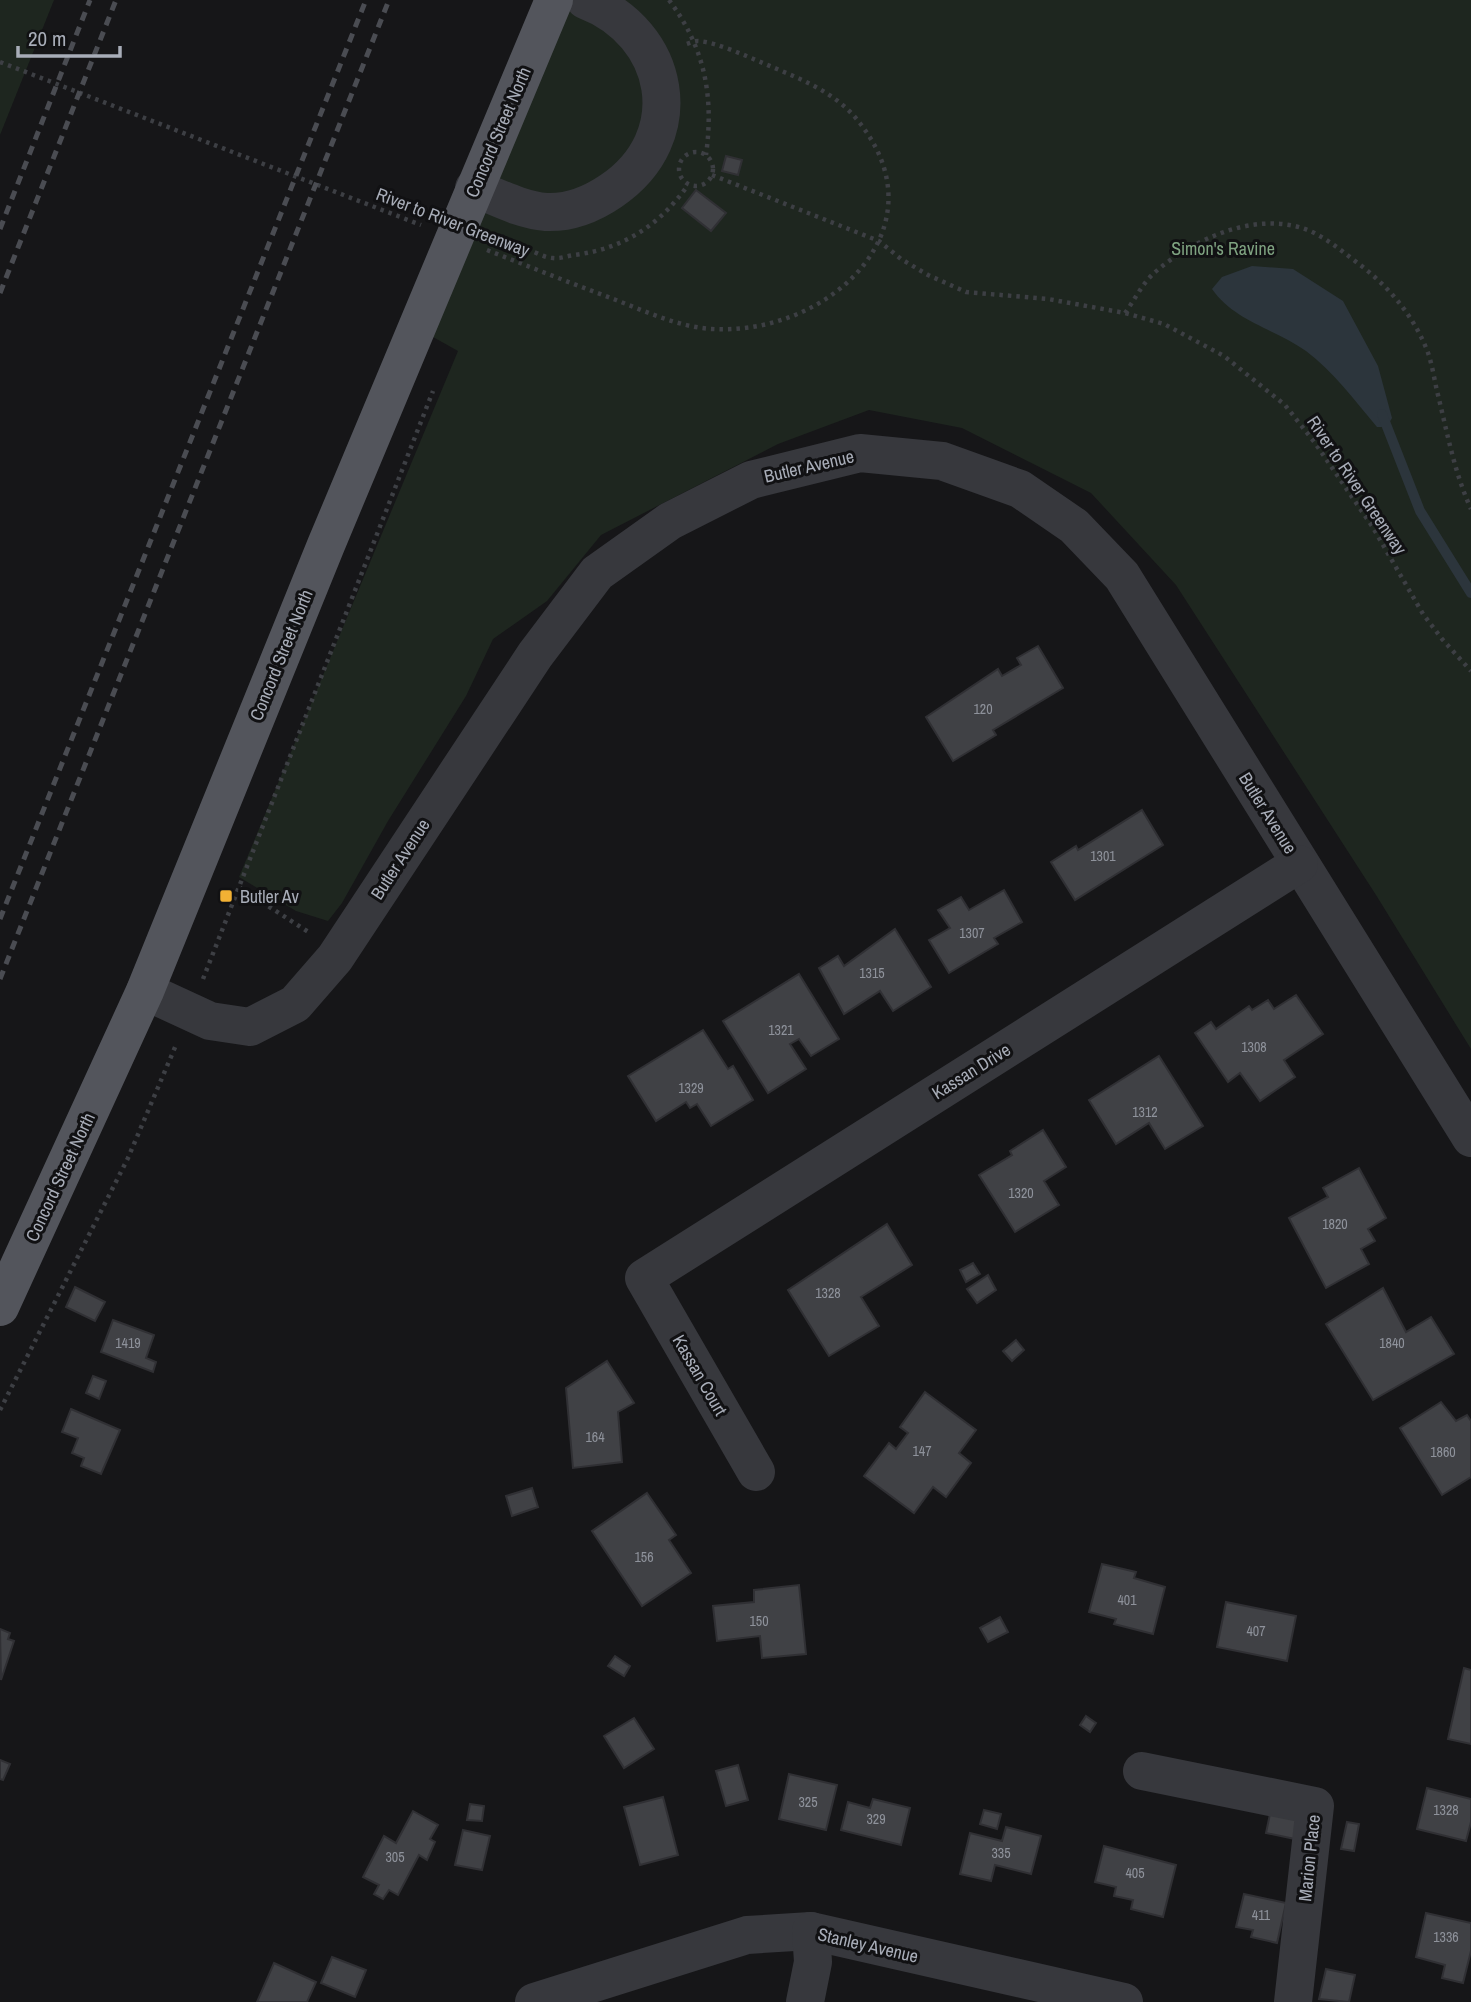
<svg xmlns="http://www.w3.org/2000/svg" width="1471" height="2002" viewBox="0 0 1471 2002" font-family="'Archivo Narrow',sans-serif">
  <rect width="100%" height="100%" fill="#161618"/>
  <g fill="#1e261f">
    <path d="M0,0h54l-54,135z"/>
    <path d="M553,0h918v1049l-95,-154 -200,-310 -85,-92 -129,-65 -93,-18 -91,34 -177,91 -54,66 -54,38 -27,57 -78,125 -46,82 -14,18 -32,-10 -57,-34 219,-526 -41,-23z"/>
  </g>
  <path fill="#2c353c" d="M1252,266l41,3 50,32 35,65 14,52 -5,9h-10c-22,-26 -44,-56 -71,-76 -31,-22 -72,-30 -94,-62l10,-12z"/>
  <g fill="none" stroke-linecap="round" stroke-linejoin="round">
    <path stroke="#2c353c" stroke-width="10" d="M1382,414l38,97 51,82"/>
  </g>
  <g fill="#404145" stroke="#303034" stroke-width="2">
    <path d="M726,156l16,4 -4,15 -16,-4z"/>
    <path d="M696,190l30,23 -15,18 -29,-23z"/>
    <path d="M1038,646l25,42 -70,42 3,5 -43,26 -27,-44 72,-48 4,7 19,-11 -4,-7z"/>
    <path d="M1142,810l21,35 -88,55 -24,-38 25,-16 2,4z"/>
    <path d="M1004,890l18,32 -28,16 4,6 -49,29 -20,-33 21,-12 -12,-18 23,-13 8,13z"/>
    <path d="M895,929l36,58 -38,24 -13,-20 -36,23 -25,-46 19,-12 6,10z"/>
    <path d="M799,974l40,65 -28,17 -12,-17 -9,5 16,25 -38,24 -45,-72z"/>
    <path d="M1296,995l27,39 -39,26 11,17 -35,24 -20,-28 -12,9 -33,-49 16,-11 5,7 33,-23 3,4 16,-10 6,9z"/>
    <path d="M703,1030l25,39 5,-3 20,34 -42,26 -14,-22 -7,4 -4,-6 -30,19 -28,-45z"/>
    <path d="M1159,1056l44,70 -38,23 -16,-26 -33,21 -27,-44z"/>
    <path d="M1043,1130l23,37 -22,14 15,24 -44,27 -36,-57 33,-20 -2,-4z"/>
    <path d="M1359,1168l27,50 -18,11 7,12 -14,8 8,15 -43,24 -37,-70 39,-21 -5,-9z"/>
    <path d="M887,1224l25,41 -51,32 18,29 -50,30 -41,-66z"/>
    <path d="M973,1263l7,11 -14,8 -6,-12z"/>
    <path d="M988,1275l8,15 -19,13 -10,-14z"/>
    <path d="M75,1287l30,15 -10,19 -29,-14z"/>
    <path d="M1383,1288l23,44 25,-15 23,37 -81,46 -47,-76z"/>
    <path d="M113,1320l41,15 -8,23 10,4 -3,10 -52,-20z"/>
    <path d="M1016,1340l8,10 -12,11 -9,-10z"/>
    <path d="M607,1361l27,42 -16,9 4,50 -49,6 -7,-80z"/>
    <path d="M93,1376l13,5 -7,18 -13,-6z"/>
    <path d="M925,1392l51,38 -17,23 12,10 -25,34 -13,-10 -19,26 -50,-37 25,-33 7,6 12,-16 -8,-6z"/>
    <path d="M1441,1402l15,19 11,-6 4,6v56l-29,18 -42,-67z"/>
    <path d="M71,1409l49,21 -19,44 -20,-8 3,-8 -12,-5 6,-15 -16,-6z"/>
    <path d="M532,1488l6,19 -26,9 -6,-20z"/>
    <path d="M647,1493l29,42 -7,5 22,33 -49,33 -50,-75z"/>
    <path d="M1102,1564l34,8 -2,6 31,9 -12,47 -39,-10 2,-5 -27,-7z"/>
    <path d="M799,1585l7,69 -44,4 -2,-22 -43,5 -4,-35 41,-4v-12z"/>
    <path d="M1226,1602l70,14 -9,45 -70,-14z"/>
    <path d="M1000,1617l8,15 -20,10 -8,-14z"/>
    <path d="M0,1629l10,4 -2,6 6,2 -13,39z"/>
    <path d="M615,1656l15,10 -6,10 -16,-10z"/>
    <path d="M1464,1668l7,2v74l-23,-5z"/>
    <path d="M1086,1716l10,7 -6,9 -10,-7z"/>
    <path d="M634,1718l20,31 -30,19 -20,-32z"/>
    <path d="M0,1760l10,4 -7,16 -3,-1z"/>
    <path d="M738,1765l10,35 -22,6 -10,-35z"/>
    <path d="M789,1774l48,11 -11,45 -47,-11z"/>
    <path d="M1427,1788l44,11v23l-5,19 -49,-12z"/>
    <path d="M663,1797l15,58 -38,10 -16,-58z"/>
    <path d="M873,1799l37,9 -9,37 -60,-15 7,-28 22,6z"/>
    <path d="M470,1804l14,2 -2,15 -15,-1z"/>
    <path d="M984,1810l17,4 -4,15 -17,-5z"/>
    <path d="M413,1811l25,14 -8,14 5,3 -8,18 -8,-5 -21,40 -9,-5 -6,9 -9,-5 5,-9 -16,-8 21,-41 12,7z"/>
    <path d="M1270,1814l29,6 -4,19 -29,-6z"/>
    <path d="M1347,1822l12,2 -5,27 -13,-2z"/>
    <path d="M1006,1827l35,9 -10,38 -36,-9 -4,16 -31,-7 10,-41 32,8z"/>
    <path d="M463,1830l27,6 -8,34 -27,-5z"/>
    <path d="M1104,1846l72,19 -13,52 -32,-8 2,-9 -19,-4 2,-9 -21,-5z"/>
    <path d="M1244,1894l42,9 -9,40 -26,-6 2,-7 -17,-3z"/>
    <path d="M1426,1913l45,10v28l-8,32 -21,-5 3,-13 -29,-8z"/>
    <path d="M332,1957l34,13 -11,27 -34,-14z"/>
    <path d="M274,1963l42,19 -9,20h-50z"/>
    <path d="M1326,1969l29,6 -6,27 -30,-3z"/>
  </g>
  <g fill="none" stroke-linecap="round" stroke-linejoin="round">
    <g stroke="#3d3f44" stroke-width="4.5" stroke-dasharray="3.5 5" stroke-linecap="butt">
      <path d="M669,0c36,48 45,96 37,155"/>
      <path d="M0,62l421,163"/>
      <circle cx="696" cy="169" r="17"/>
      <path d="M712,175l167,66 22,18 27,16 38,17 82,7 77,14 39,11 60,32 61,49 30,38 57,83 51,88 19,25 29,32"/>
      <path d="M527,249c8,3 18,9 26,9 7,1 14,-2 21,-3 49,-6 86,-30 114,-70"/>
      <path d="M487,250c43,17 86,34 129,50 31,12 63,27 96,29 118,7 237,-104 142,-213 -24,-27 -59,-39 -91,-53 -17,-7 -47,-21 -65,-22 -5,0 -10,3 -15,4"/>
      <path d="M1125,313c9,-12 17,-29 28,-39 39,-35 105,-65 157,-43 18,8 33,21 49,33 29,22 54,51 68,86 5,13 7,28 10,41 10,40 17,81 34,118"/>
      <path d="M240,888l70,45"/>
      <path d="M203,979l230,-588"/>
      <path d="M0,1410l128,-252 48,-113"/>
    </g>
    <g stroke="#37383d" stroke-width="38">
      <path d="M474,188c23,9 47,22 72,24 23,1 46,-8 65,-21 80,-54 60,-158 -26,-191"/>
      <path d="M145,991l65,30 40,6 45,-23 40,-46 200,-303 62,-82 73,-52 81,-41 109,-27 82,8 78,28 54,37 48,50 349,562"/>
      <path d="M756,1472l-112,-194 655,-414"/>
      <path d="M1142,1771l173,35 -22,196"/>
      <path d="M534,2002l213,-67 64,-4 313,71"/>
      <path d="M805,2002l8,-40 -2,-31"/>
    </g>
    <path stroke="#53555c" stroke-width="38" d="M0,1307l145,-316 181,-446 228,-545"/>
    <g stroke="#4a4c52" stroke-width="5" stroke-dasharray="9 7" stroke-linecap="butt">
      <path d="M0,229l90,-229"/>
      <path d="M0,293l116,-293"/>
      <path d="M0,919l366,-919"/>
      <path d="M0,979l389,-979"/>
    </g>
  </g>
  <rect fill="#f2b134" stroke="#111113" stroke-width="2.5" x="219" y="889" width="14" height="14" rx="3.5"/>
  <g text-anchor="middle" dominant-baseline="central" stroke-width="6" stroke-linejoin="round" paint-order="stroke">
    <g font-size="14" fill="#8e929b">
      <text x="983" y="709">120</text>
      <text x="1103" y="856">1301</text>
      <text x="972" y="933">1307</text>
      <text x="872" y="973">1315</text>
      <text x="781" y="1030">1321</text>
      <text x="1254" y="1047">1308</text>
      <text x="691" y="1088">1329</text>
      <text x="1145" y="1112">1312</text>
      <text x="1021" y="1193">1320</text>
      <text x="1335" y="1224">1820</text>
      <text x="828" y="1293">1328</text>
      <text x="128" y="1343">1419</text>
      <text x="1392" y="1343">1840</text>
      <text x="595" y="1437">164</text>
      <text x="922" y="1451">147</text>
      <text x="1443" y="1452">1860</text>
      <text x="644" y="1557">156</text>
      <text x="1127" y="1600">401</text>
      <text x="759" y="1621">150</text>
      <text x="1256" y="1631">407</text>
      <text x="808" y="1802">325</text>
      <text x="1446" y="1810">1328</text>
      <text x="876" y="1819">329</text>
      <text x="1001" y="1853">335</text>
      <text x="395" y="1857">305</text>
      <text x="1135" y="1873">405</text>
      <text x="1261" y="1915">411</text>
      <text x="1446" y="1937">1336</text>
    </g>
    <g font-size="18" fill="#a8adb8" stroke="#111113">
      <text transform="translate(498 132) rotate(-67)">Concord Street North</text>
      <text transform="translate(453 222) rotate(21)">River to River Greenway</text>
      <text transform="translate(809 466) rotate(-13)">Butler Avenue</text>
      <text transform="translate(1357 485) rotate(56)">River to River Greenway</text>
      <text transform="translate(281 655) rotate(-68)">Concord Street North</text>
      <text transform="translate(1268 813) rotate(58)">Butler Avenue</text>
      <text transform="translate(400 859) rotate(-57)">Butler Avenue</text>
      <text transform="translate(971 1071) rotate(-32)">Kassan Drive</text>
      <text transform="translate(60 1177) rotate(-65)">Concord Street North</text>
      <text transform="translate(700 1375) rotate(60)">Kassan Court</text>
      <text transform="translate(1309 1858) rotate(-84)">Marion Place</text>
      <text transform="translate(868 1945) rotate(13)">Stanley Avenue</text>
    </g>
    <g font-size="18" fill="#7fa381" stroke="#111113">
      <text x="1223" y="248">Simon's Ravine</text>
    </g>
    <g font-size="18" fill="#a8adb8" stroke="#111113" text-anchor="start">
      <text x="240" y="896">Butler Av</text>
    </g>
  </g>
  <path d="M18 46v10h102v-10" fill="none" stroke="#a8adb8" stroke-width="3.5"/>
  <text x="28" y="46" font-size="21" fill="#a8adb8" stroke="#111113" stroke-width="5" paint-order="stroke">20 m</text>
</svg>
